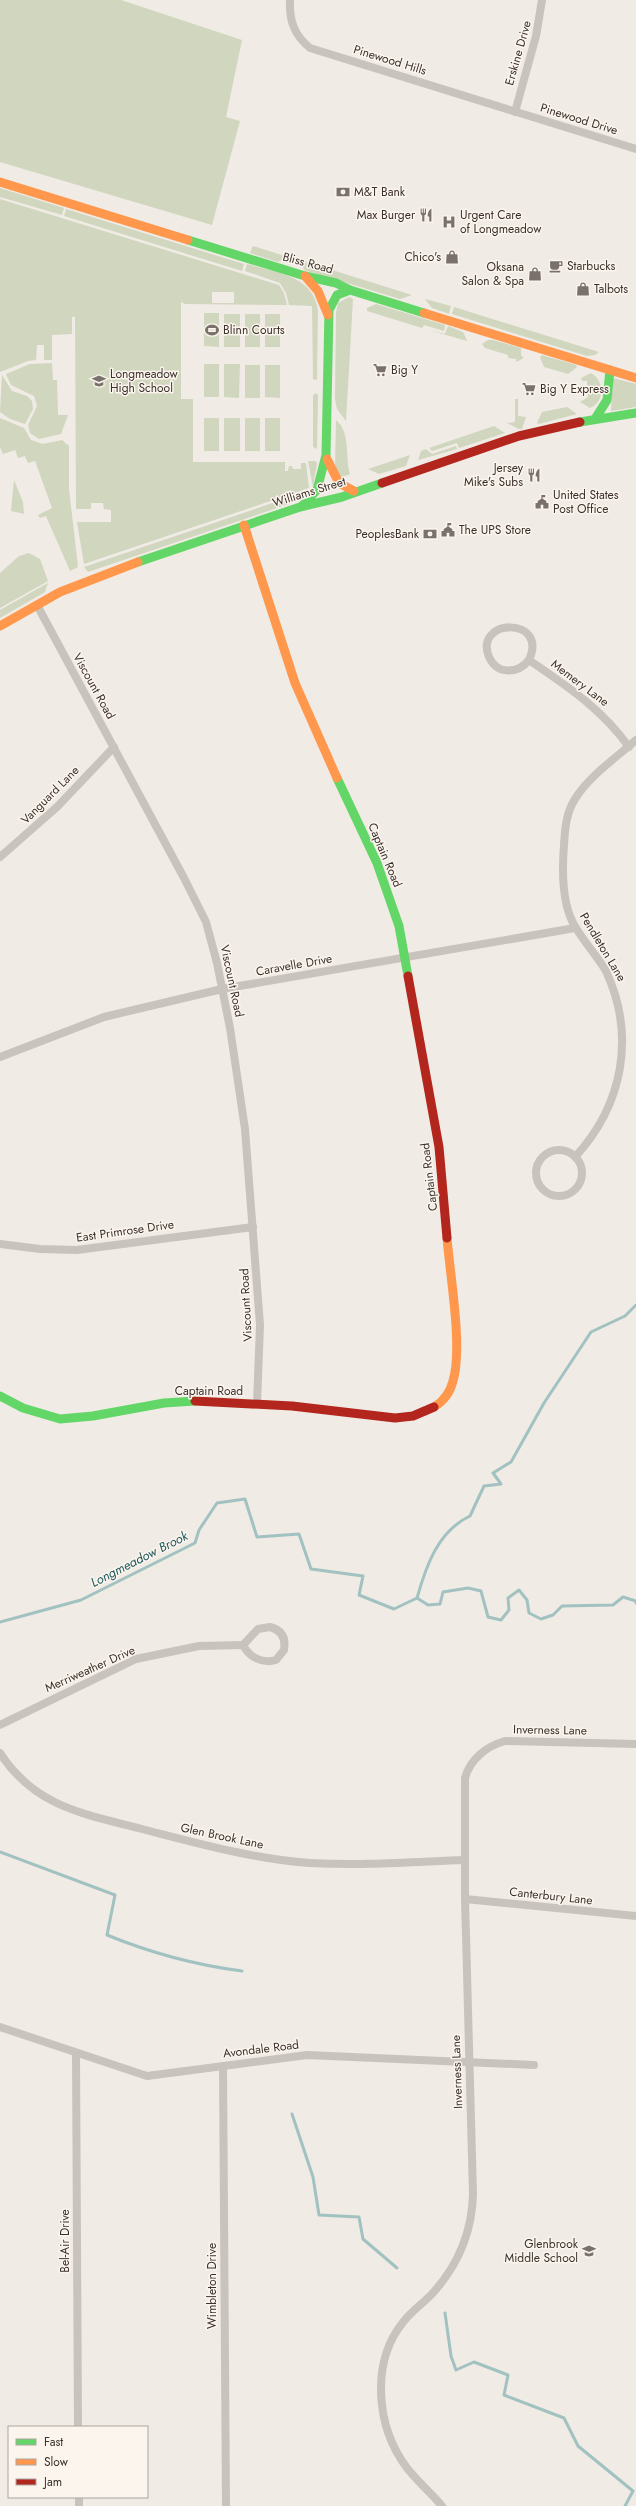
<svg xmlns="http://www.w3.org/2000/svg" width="636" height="2506" viewBox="0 0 636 2506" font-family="Jost,sans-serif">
  <rect width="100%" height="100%" fill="#f0ebe5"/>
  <g fill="#d1d6bf" fill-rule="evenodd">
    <path d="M0,0h121l121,40 -16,77 14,4 -28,104 -212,-63z"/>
    <path d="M0,188l64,20 -2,7 -62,-18z"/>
    <path d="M0,199l279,86 5,8 3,12 -102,-1 -4,-2v97h12v63h92v9h3l1,-5h3l1,3h8v-6h5l3,25 -225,76 -7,-42h34v-12l-7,-1 -1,-6h-12v6h-15l-1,-192h-3v17l-20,1v25h-8v-15h-7l-1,15 -8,1 -28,11zM212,292h22v11h-22z"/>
    <path d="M66,209l178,55 -2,7 -178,-55z"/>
    <path d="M253,246l35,11 -10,5 -28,-9z"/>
    <path d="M300,260l112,35 -12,4 -96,-29z"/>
    <path d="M247,264c28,9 67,11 71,47l-1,69 -4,-1 -1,-73 -23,-1 -3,-12 -6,-10 -35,-12z"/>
    <path d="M349,297l4,2 -7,122 -9,-12 -2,-10 1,-86 2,-10z"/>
    <path d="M425,299l26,7 -2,8 -17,-6z"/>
    <path d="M376,304l69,21 -1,6 -20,-6 -2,3 -55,-17v-3z"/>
    <path d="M454,307l145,45 -4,3 -8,1 -135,-42z"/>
    <path d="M204,313h15v34l-15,-1z"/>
    <rect x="224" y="314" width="16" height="33"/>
    <rect x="245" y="314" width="15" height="33"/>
    <rect x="265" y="314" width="15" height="33"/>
    <path d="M448,326l15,6 4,9 -42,-12 20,5z"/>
    <path d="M488,340h5l28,8v7l3,3 -8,4v-3l-8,-1v-3l-23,-7 -3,-4z"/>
    <path d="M542,355l34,10 1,2 -9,7 -24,-7 -4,-10z"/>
    <path d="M52,363l1,17h4l1,35h10l-7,19 -22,5 -9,-6 -2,-8 9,-19 -3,-10 -23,-11 -5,-11 24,-10z"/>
    <rect x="204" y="364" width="15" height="33"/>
    <path d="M224,364h16l-1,34 -15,-1z"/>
    <rect x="245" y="365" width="15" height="33"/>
    <path d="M265,365h15v33l-15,-1z"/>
    <path d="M591,373c14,8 14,29 -1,35l-10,-6 8,-5 -1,-16h-5l-1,-3z"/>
    <path d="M2,375l10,16 15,5 5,5 1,8 -8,15 -15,-5 -10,-7z"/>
    <path d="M613,378l23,6v23l-25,4z"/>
    <path d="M316,393l2,2 -1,54 -4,-2v-52z"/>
    <path d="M515,399h3v17l8,1 -4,12h-3l-12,-6 8,-1z"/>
    <path d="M567,407l10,7 -38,10 -2,-1 5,-11z"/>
    <path d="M0,418l24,10 7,12 12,4 19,-4 7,6v43l9,78 -8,4 -24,-55 -6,2 -2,-3 14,-7 -17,-47 -7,2 -3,-7 -7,2 -3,-8 -12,4 -3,-7z"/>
    <rect x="204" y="418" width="15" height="33"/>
    <rect x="224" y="418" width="16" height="33"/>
    <rect x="245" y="418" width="15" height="33"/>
    <rect x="265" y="418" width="15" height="33"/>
    <path d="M336,420c15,12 9,38 14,54l-10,4 -5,-10z"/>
    <path d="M494,426l11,7 -46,15 -2,-5 -25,8 -3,-3z"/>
    <path d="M456,446l1,3 -39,11 3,-9 5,-2 6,5z"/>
    <path d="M410,455l-4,11 -27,8 -11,-5z"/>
    <path d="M308,461h7l2,2 -4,24z"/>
    <path d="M14,480l9,22 1,12 -13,-3z"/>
    <path d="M311,490l-19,13 -204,69 -4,-5z"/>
    <path d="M29,553l11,6 8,22 -48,27v-35l19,-17z"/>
    <path d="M48,583l-3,9 -45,26v-8z"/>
  </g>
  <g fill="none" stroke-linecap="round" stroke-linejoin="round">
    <g stroke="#a1c2c1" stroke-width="3">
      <path d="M417,1598c9,-32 21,-67 53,-82l14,-30 17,-2 -8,-11 18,-11 33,-59 47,-71 34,-16 11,-11"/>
      <path d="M0,1622l81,-22 114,-57 4,-13 18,-27 28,-4 12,38 42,-3 12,35 52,7 -4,19 35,14 23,-11 11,7 12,-1 3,-12 25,-4 13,3 7,26 13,3 8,-10 -1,-12 11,-8 8,10 2,13 12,6 12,-4 9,-9 51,-1 10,-8 13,4v2"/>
      <path d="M0,1852l115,43 -8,40c44,18 88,30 135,36"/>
      <path d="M292,2114l21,63 6,38 40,2 4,22 34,29"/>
      <path d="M445,2313l6,43 5,14 18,-8 34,13 -4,20 60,23 14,28 55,45 -8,15"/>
    </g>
    <g stroke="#c9c3be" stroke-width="8">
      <path d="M290,0c-1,20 4,35 20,48l326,101"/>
      <path d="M515,112l21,-76 6,-36"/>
      <path d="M37,605l147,273 22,44 11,41 13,65 15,101 15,196 -3,78"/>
      <path d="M529,660c-11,14 -32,15 -40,-3 -16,-39 60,-41 40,3 38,26 73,49 100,87"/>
      <path d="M0,857l57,-50 57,-60"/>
      <path d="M0,1057l104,-40 118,-28 353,-61"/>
      <circle cx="559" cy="1173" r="23"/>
      <path d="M575,1157c48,-52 61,-121 31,-186 -9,-15 -21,-28 -30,-43 -14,-21 -14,-58 -12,-83 1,-16 2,-32 11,-46 15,-24 41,-41 61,-59"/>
      <path d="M0,1244l40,5 37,1 176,-23"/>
      <path d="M270,1627c12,3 16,11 14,23l-8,10c-14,4 -27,-3 -33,-15l15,-16z"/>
      <path d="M0,1725l136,-66 63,-13 44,-1"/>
      <path d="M0,1753c35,54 84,61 142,76 55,14 111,30 168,34 52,3 103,-1 154,-3"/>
      <path d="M465,1899l171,17"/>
      <path d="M0,2027l147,49 160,-21 227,10"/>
      <path d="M76,2054l2,373"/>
      <path d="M223,2066l3,440"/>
      <path d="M79,2497v9"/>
      <path d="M442,2506c-11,-13 -24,-24 -35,-38 -31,-41 -37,-106 -3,-147 8,-10 18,-17 27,-26 26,-28 41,-62 42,-101l-8,-295v-121c5,-19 22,-32 40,-37l131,3"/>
    </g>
    <g stroke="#63d668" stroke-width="9">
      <path d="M188,240l117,36 31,7 14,7 74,23"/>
      <path d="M595,419l12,-19 3,-30"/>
      <path d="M580,422l56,-9"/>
      <path d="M302,506l15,-16 9,-35 3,-145 8,-15 13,-5"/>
      <path d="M138,562l162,-55 42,-10 40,-14"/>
      <path d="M337,778l40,85 22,63 9,50"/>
      <path d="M0,1396l23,12 37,11 33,-3 71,-13 31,-2"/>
    </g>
    <g stroke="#ff974d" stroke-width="9">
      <path d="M0,182l188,58"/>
      <path d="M305,276l13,15 10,24"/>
      <path d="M424,313l212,65"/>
      <path d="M327,459l12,24 15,8"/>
      <path d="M244,525l51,158 42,95"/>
      <path d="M0,626l60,-34 78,-30"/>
      <path d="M434,1407c10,-6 16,-14 19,-26 10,-33 -3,-106 -6,-143"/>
    </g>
    <g stroke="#b3261e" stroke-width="9">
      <path d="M382,483l137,-47 61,-14"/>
      <path d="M408,976l31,171 8,91"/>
      <path d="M195,1401l97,5 103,12 18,-2 21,-9"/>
    </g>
  </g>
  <defs>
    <g id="bank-bare" transform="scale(1.08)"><path d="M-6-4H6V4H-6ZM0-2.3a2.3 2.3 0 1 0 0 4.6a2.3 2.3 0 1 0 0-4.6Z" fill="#7a716c" stroke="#fbf5ee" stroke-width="2.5" paint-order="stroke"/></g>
    <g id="restaurant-bare" transform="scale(1.08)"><path d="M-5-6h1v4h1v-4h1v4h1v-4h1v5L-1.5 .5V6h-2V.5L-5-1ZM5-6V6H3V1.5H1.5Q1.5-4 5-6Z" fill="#7a716c" stroke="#fbf5ee" stroke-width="2.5" paint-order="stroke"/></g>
    <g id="hospital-bare" transform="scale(1.08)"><path d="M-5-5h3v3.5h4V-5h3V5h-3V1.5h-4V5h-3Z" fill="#7a716c" stroke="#fbf5ee" stroke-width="2.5" paint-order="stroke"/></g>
    <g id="shop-bare" transform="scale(1.08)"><path d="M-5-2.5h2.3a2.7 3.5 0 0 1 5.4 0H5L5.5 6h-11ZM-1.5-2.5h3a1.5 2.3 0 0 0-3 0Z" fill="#7a716c" stroke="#fbf5ee" stroke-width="2.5" paint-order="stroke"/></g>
    <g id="cafe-bare" transform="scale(1.08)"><path d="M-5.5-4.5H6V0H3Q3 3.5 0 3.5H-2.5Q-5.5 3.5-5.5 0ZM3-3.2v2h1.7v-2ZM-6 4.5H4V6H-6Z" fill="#7a716c" stroke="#fbf5ee" stroke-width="2.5" paint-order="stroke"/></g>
    <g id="stadium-bare" transform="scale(1.08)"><path d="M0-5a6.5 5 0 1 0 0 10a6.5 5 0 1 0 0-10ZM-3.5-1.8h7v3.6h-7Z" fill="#7a716c" stroke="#fbf5ee" stroke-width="2.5" paint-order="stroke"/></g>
    <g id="supermarket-bare" transform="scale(1.08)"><path d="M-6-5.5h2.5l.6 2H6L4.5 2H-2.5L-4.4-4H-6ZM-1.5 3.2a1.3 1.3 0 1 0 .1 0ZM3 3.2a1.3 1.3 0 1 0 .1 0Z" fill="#7a716c" stroke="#fbf5ee" stroke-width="2.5" paint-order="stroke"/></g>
    <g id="school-bare" transform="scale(1.08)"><path d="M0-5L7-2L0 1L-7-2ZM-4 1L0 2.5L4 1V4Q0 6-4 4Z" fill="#7a716c" stroke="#fbf5ee" stroke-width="2.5" paint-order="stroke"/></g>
    <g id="civic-bare" transform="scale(1.08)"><path d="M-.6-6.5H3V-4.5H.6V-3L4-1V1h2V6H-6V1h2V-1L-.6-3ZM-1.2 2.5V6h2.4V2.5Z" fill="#7a716c" stroke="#fbf5ee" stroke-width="2.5" paint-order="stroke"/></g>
  </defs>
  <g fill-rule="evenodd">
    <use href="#bank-bare" x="343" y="192"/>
    <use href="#restaurant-bare" x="426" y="215"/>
    <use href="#hospital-bare" x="449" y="222"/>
    <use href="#shop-bare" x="452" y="257"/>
    <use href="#cafe-bare" x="556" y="266"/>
    <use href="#shop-bare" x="535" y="274"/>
    <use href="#shop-bare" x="583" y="289"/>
    <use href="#stadium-bare" x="212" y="330"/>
    <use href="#supermarket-bare" x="380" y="370"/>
    <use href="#school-bare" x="99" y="381"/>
    <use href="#supermarket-bare" x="529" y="389"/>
    <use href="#restaurant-bare" x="534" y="475"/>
    <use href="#civic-bare" x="542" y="502"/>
    <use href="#civic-bare" x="448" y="530"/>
    <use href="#bank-bare" x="430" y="534"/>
    <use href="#school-bare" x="589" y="2251"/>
  </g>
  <g text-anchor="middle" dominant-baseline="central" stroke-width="3" stroke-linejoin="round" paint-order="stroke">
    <g font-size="12" fill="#3b302b" stroke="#fbf5ee">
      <text transform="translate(518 53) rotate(-74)">Erskine Drive</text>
      <text transform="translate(390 60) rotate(17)">Pinewood Hills</text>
      <text transform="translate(579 119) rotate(17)">Pinewood Drive</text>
      <text transform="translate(308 263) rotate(15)">Bliss Road</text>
      <text transform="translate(309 492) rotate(-17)">Williams Street</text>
      <text transform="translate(580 683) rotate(37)">Memery Lane</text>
      <text transform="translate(94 686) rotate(61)">Viscount Road</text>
      <text transform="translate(50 795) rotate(-45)">Vanguard Lane</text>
      <text transform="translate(385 855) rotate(67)">Captain Road</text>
      <text transform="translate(603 947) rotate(59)">Pendleton Lane</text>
      <text transform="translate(294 965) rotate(-10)">Caravelle Drive</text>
      <text transform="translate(232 981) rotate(78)">Viscount Road</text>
      <text transform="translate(429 1177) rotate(-97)">Captain Road</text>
      <text transform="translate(125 1231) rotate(-8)">East Primrose Drive</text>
      <text transform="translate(246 1305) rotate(-93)">Viscount Road</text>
      <text x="209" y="1391">Captain Road</text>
      <text transform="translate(90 1669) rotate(-24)">Merriweather Drive</text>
      <text transform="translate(550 1730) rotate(1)">Inverness Lane</text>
      <text transform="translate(222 1836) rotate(12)">Glen Brook Lane</text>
      <text transform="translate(551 1896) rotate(6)">Canterbury Lane</text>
      <text transform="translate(261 2049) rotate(-7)">Avondale Road</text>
      <text transform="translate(457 2072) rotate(-92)">Inverness Lane</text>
      <text transform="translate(65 2241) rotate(-90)">Bel-Air Drive</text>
      <text transform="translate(212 2286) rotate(-90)">Wimbleton Drive</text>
    </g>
    <g font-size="12" fill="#3b302b" stroke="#fbf5ee" text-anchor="start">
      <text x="354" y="192">M&amp;T Bank</text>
      <text x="415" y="215" text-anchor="end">Max Burger</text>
      <text x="460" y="215">Urgent Care<tspan x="460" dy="14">of Longmeadow</tspan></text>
      <text x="441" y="257" text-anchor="end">Chico's</text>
      <text x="567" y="266">Starbucks</text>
      <text x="524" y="267" text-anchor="end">Oksana<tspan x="524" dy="14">Salon &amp; Spa</tspan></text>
      <text x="594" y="289">Talbots</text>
      <text x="223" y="330">Blinn Courts</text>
      <text x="391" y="370">Big Y</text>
      <text x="110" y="374">Longmeadow<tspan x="110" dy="14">High School</tspan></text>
      <text x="540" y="389">Big Y Express</text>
      <text x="523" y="468" text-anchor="end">Jersey<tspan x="523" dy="14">Mike's Subs</tspan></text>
      <text x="553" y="495">United States<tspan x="553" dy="14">Post Office</tspan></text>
      <text x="459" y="530">The UPS Store</text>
      <text x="419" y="534" text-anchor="end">PeoplesBank</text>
      <text x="578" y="2244" text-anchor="end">Glenbrook<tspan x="578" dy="14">Middle School</tspan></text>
    </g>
    <g font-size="13" font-style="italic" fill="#1f5a5e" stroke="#fbf5ee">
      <text transform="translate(139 1559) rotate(-27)">Longmeadow Brook</text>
    </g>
  </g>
  <rect x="8" y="2426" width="140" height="72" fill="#fbf5ee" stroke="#aea6a0"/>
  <rect x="16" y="2439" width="20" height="6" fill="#63d668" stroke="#aea6a0"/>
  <text x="44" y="2446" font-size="12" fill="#3b302b">Fast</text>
  <rect x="16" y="2459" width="20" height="6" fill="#ff974d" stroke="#aea6a0"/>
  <text x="44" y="2466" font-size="12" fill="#3b302b">Slow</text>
  <rect x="16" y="2479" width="20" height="6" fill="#b3261e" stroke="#aea6a0"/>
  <text x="44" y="2486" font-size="12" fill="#3b302b">Jam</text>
</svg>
